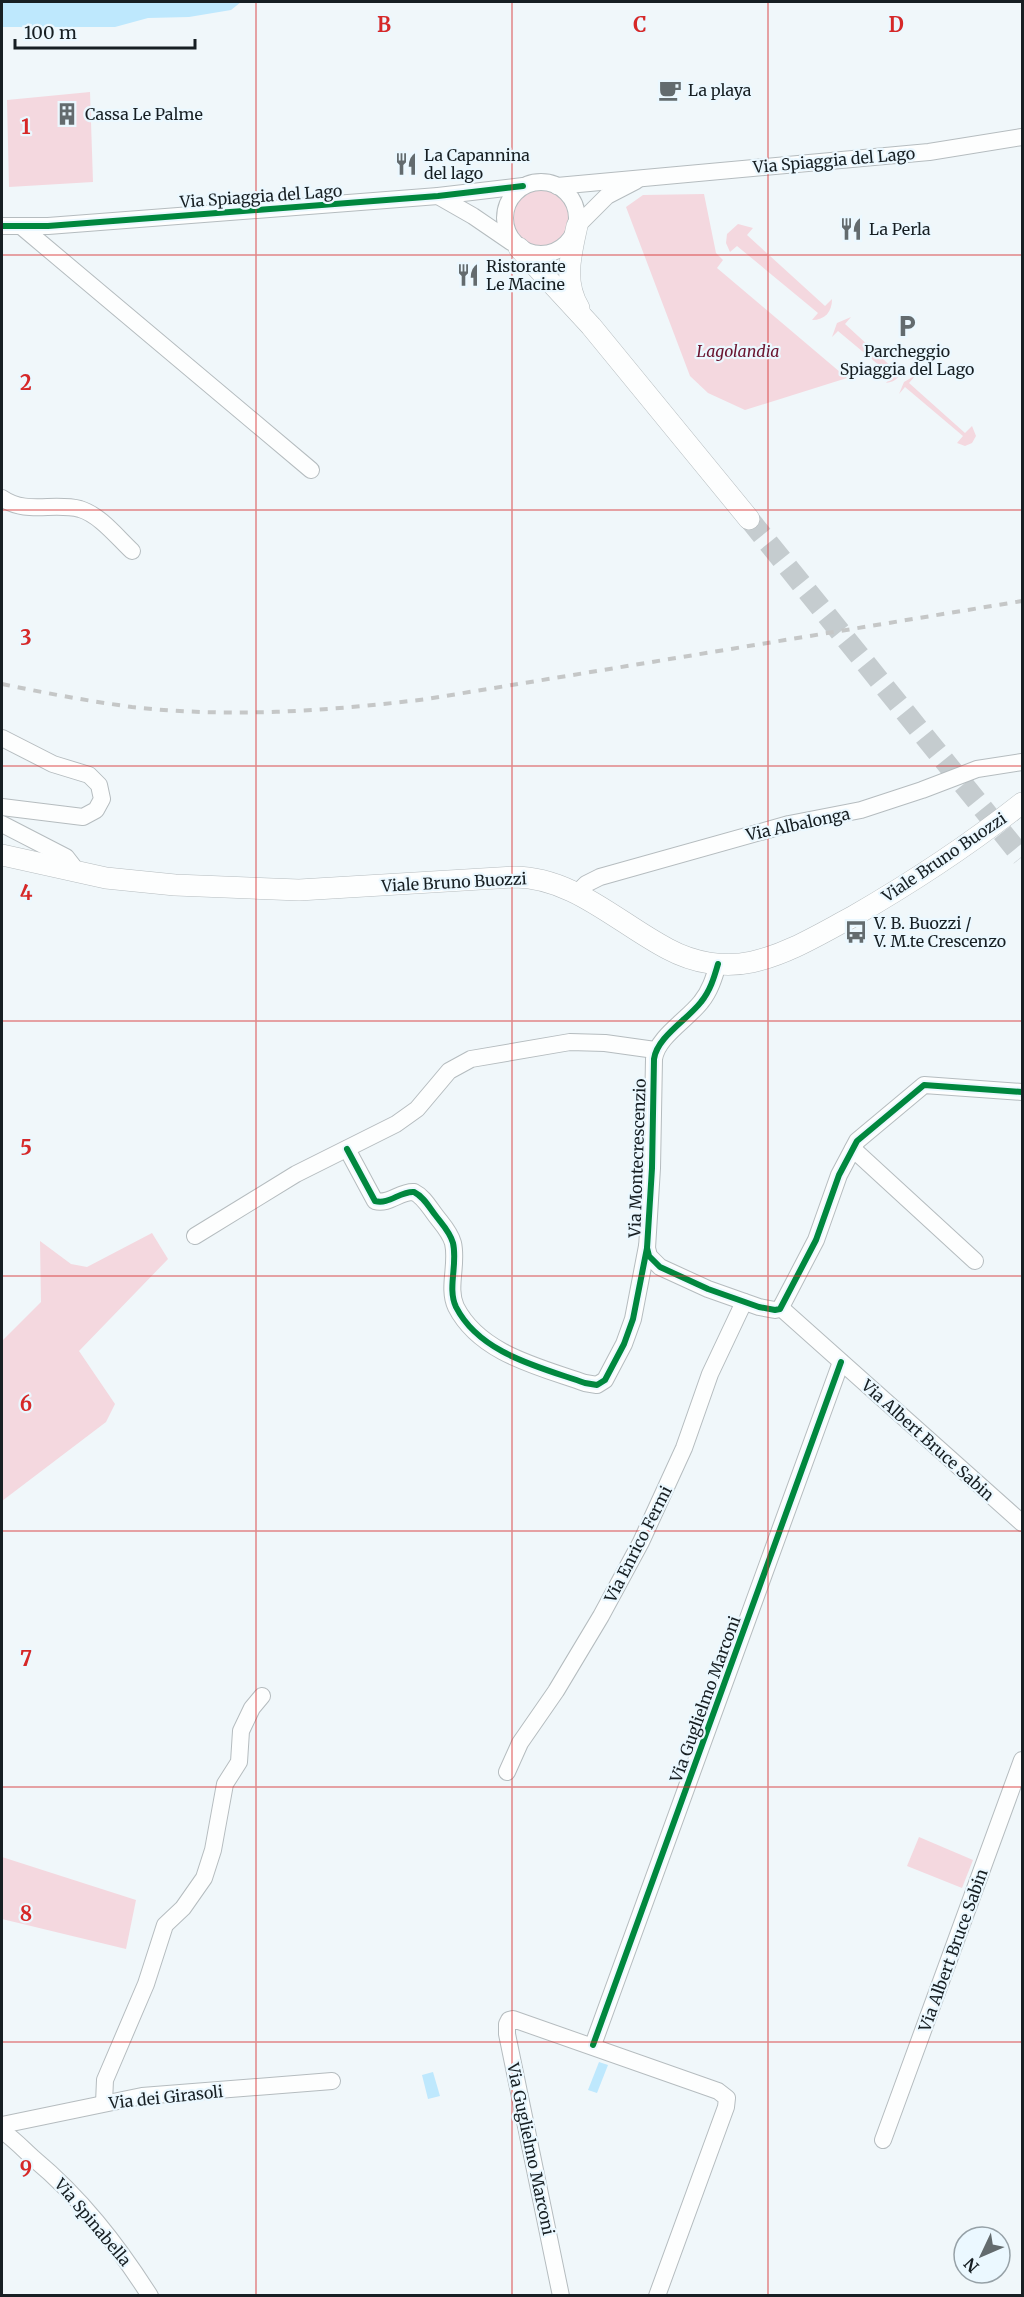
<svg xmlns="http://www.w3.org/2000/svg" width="1024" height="2297" viewBox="0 0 1024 2297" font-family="Merriweather,serif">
  <rect width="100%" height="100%" fill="#f0f7fa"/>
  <g fill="#f4d8df">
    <path d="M90,92l3,90 -84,5 -2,-87z"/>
    <circle cx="541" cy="219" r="29"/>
    <path d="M704,194l12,59 7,7 -6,8 130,110 -102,32 -37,-17 -18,-17 -64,-169 17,-12z"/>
    <path d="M738,224l15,4 -6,7 78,71 7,-7c0,13 -7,21 -20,21l6,-7 -81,-67 -7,6 -4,-9 1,-9z"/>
    <path d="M851,317l-6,7 51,47 7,-7c0,11 -7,18 -17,19l6,-7 -54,-45 -6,6 5,-14z"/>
    <path d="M916,375l-7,8 56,50 7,-7 4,10 -4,7 -7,3 -8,-3 6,-7 -58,-49 -6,7 5,-12z"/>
    <path d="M152,1233l16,26 -89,92 36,53 -9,18 -104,79v-160l39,-39 -1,-61 31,23 16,3z"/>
    <path d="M919,1837l54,23 -11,28 -55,-22z"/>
    <path d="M2,1857l134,43 -10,49 -124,-30z"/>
  </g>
  <g fill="#bee8fd">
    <path d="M2,2h239l-10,8 -42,7 -41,1 -33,9h-113z"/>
    <path d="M599,2062l9,3 -11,28 -9,-3z"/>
    <path d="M433,2072l7,24 -12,3 -6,-24z"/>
  </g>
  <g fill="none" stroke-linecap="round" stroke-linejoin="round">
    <path stroke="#c5cccf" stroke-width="21" stroke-dasharray="21 10" stroke-linecap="butt" d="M749,519l273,338"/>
    <g stroke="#b5bcbf" stroke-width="18">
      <g id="minor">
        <circle cx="541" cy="218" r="36"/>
        <path d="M557,186l372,-34 93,-15"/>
        <path d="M438,196l35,20 38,26"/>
        <path d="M2,226h46l390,-30 85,-10"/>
        <path d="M577,226l30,-30 29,-15"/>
        <path d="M22,227l289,243"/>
        <path d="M2,498c24,17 51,4 78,11 20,6 37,28 52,42"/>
        <path d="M2,738l51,26 36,11 10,10 3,14 -6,11 -13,7 -81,-10"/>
        <path d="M2,824l64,33 7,9v5"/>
        <path d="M577,893l9,-9 14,-7 189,-53 72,-14 61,-20 55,-21 45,-7"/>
        <path d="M718,964c-4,14 -8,27 -17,38 -14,18 -44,35 -47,57l-2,109 -5,80 2,8 11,11 48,22 51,18 16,3 5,-1 36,-69 23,-65 18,-34 67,-56 98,7"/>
        <path d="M347,1149l28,52c14,4 25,-10 39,-9 10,5 15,15 22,24 6,8 14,16 17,27 5,21 -6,45 3,64 24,47 84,60 129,76l12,2 8,-5 19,-36 9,-25 14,-73"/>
        <path d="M853,1149l122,112"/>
        <path d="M195,1236l101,-62 100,-50 21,-15 32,-38 22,-12 99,-17 35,1 50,7"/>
        <path d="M781,1308l241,215"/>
        <path d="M507,1772l13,-29 36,-52 45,-75 40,-74 43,-94 26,-74 34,-72"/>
        <path d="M593,2045l248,-683"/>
        <path d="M104,2103l1,-23 41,-96 19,-59 18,-17 21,-30 9,-28 12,-66 14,-22 2,-31 11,-23 10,-12"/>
        <path d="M2,2125l140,-29 190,-15"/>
        <path d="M2,2131c12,8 21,18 31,27 48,40 83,85 117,138"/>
        <path d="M883,2140l139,-380"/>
        <path d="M561,2296l-54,-262v-10l2,-4 4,-1 205,72 9,7 -1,9 -69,189"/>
      </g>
    </g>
    <g stroke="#b5bcbf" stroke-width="22">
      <g id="major">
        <path d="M577,226c-6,28 -14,56 2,82"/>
        <path d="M519,248l72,78 158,193"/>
        <path d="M2,855l104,23 69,7 124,5 215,-13c59,0 104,46 154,72 26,14 56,19 84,13 36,-8 68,-28 100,-45 59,-34 117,-72 170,-114"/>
      </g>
    </g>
    <use href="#minor" stroke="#fdfefe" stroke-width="16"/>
    <use href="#major" stroke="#fdfefe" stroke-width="21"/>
    <path stroke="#c5c7c7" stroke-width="4" stroke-dasharray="8 8" stroke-linecap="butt" d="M2,684c43,9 86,17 130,23 98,11 198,4 295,-8l595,-98"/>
    <g stroke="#ebf8ff" stroke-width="10">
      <g id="cycleway">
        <path d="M2,226h46l390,-30 85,-10"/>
        <path d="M718,964c-4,14 -8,27 -17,38 -14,18 -44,35 -47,57l-2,109 -5,80 2,8 11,11 48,22 51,18 16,3 5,-1 36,-69 23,-65 18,-34 67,-56 98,7"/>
        <path d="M347,1149l28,52c14,4 25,-10 39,-9 10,5 15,15 22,24 6,8 14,16 17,27 5,21 -6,45 3,64 24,47 84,60 129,76l12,2 8,-5 19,-36 9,-25 14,-71"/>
        <path d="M593,2045l248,-683"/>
      </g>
    </g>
    <use href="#cycleway" stroke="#00873e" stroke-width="6"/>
  </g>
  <path fill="none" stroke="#d62828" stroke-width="1.5" stroke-opacity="0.55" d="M256,2v2294M512,2v2294M768,2v2294M2,255h1020M2,510h1020M2,766h1020M2,1021h1020M2,1276h1020M2,1531h1020M2,1787h1020M2,2042h1020"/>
  <defs>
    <g id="cafe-bare" transform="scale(1.8)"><path d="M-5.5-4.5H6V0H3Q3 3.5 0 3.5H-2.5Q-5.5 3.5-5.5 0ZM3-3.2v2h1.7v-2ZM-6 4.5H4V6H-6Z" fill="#636b6e" stroke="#ebf8ff" stroke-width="2.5" paint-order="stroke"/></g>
    <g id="building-bare" transform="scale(1.8)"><path d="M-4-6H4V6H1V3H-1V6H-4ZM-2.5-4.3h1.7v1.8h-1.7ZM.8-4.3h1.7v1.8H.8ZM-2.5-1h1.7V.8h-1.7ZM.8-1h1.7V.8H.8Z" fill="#636b6e" stroke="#ebf8ff" stroke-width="2.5" paint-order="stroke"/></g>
    <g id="restaurant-bare" transform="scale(1.8)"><path d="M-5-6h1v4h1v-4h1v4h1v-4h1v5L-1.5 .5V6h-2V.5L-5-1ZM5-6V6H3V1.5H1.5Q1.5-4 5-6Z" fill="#636b6e" stroke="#ebf8ff" stroke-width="2.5" paint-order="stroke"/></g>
    <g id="parking-bare" transform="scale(1.8)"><path d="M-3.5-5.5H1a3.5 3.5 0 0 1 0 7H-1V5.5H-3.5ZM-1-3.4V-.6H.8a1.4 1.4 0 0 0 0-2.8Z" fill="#636b6e" stroke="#ebf8ff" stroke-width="2.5" paint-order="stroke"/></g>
    <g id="bus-bare" transform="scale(1.8)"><path d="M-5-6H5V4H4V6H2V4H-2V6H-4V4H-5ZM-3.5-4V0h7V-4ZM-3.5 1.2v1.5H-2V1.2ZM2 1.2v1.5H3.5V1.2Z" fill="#636b6e" stroke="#ebf8ff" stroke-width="2.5" paint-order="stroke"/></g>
  </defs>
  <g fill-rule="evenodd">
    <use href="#cafe-bare" x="670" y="90"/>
    <use href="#building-bare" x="67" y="114"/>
    <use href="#restaurant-bare" x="406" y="164"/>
    <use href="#restaurant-bare" x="851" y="229"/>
    <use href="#restaurant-bare" x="468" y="275"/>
    <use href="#parking-bare" x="907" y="326"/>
    <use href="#bus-bare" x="856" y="932"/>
  </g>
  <g text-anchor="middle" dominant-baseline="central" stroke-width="4.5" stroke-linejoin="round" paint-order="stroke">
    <g font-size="16" fill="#171f23" stroke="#ebf8ff" text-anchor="start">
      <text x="688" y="90">La playa</text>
      <text x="85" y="114">Cassa Le Palme</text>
      <text x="424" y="155">La Capannina<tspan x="424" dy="18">del lago</tspan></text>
      <text x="869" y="229">La Perla</text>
      <text x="486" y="266">Ristorante<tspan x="486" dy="18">Le Macine</tspan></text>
      <text x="907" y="351" text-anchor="middle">Parcheggio<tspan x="907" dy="18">Spiaggia del Lago</tspan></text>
      <text x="874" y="923">V. B. Buozzi /<tspan x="874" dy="18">V. M.te Crescenzo</tspan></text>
    </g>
    <g font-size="16" fill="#171f23" stroke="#ebf8ff">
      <text transform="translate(834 160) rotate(-5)">Via Spiaggia del Lago</text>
      <text transform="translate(261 196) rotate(-4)">Via Spiaggia del Lago</text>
      <text transform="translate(798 824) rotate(-12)">Via Albalonga</text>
      <text transform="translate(944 857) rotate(-34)">Viale Bruno Buozzi</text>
      <text transform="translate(454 882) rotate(-3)">Viale Bruno Buozzi</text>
      <text transform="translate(637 1158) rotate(-88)">Via Montecrescenzio</text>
      <text transform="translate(928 1440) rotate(42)">Via Albert Bruce Sabin</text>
      <text transform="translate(638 1544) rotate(-63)">Via Enrico Fermi</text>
      <text transform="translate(705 1699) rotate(-70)">Via Guglielmo Marconi</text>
      <text transform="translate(953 1950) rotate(-70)">Via Albert Bruce Sabin</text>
      <text transform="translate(166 2097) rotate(-6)">Via dei Girasoli</text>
      <text transform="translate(531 2149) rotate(78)">Via Guglielmo Marconi</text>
      <text transform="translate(93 2222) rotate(50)">Via Spinabella</text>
    </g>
    <g font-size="16" font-style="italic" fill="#6a1530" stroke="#ebf8ff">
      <text x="738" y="351">Lagolandia</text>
    </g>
  </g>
  <g font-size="20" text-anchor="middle" font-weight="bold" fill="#d62828" stroke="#ebf8ff" stroke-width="4.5" stroke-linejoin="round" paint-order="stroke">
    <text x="384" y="32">B</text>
    <text x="640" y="32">C</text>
    <text x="896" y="32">D</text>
    <text x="26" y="134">1</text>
    <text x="26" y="390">2</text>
    <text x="26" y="645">3</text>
    <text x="26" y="900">4</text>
    <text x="26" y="1155">5</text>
    <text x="26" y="1411">6</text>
    <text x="26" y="1666">7</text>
    <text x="26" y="1921">8</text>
    <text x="26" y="2176">9</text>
  </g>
  <rect width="1024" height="2297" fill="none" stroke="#171f23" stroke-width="6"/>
  <g transform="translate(982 2255) rotate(226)"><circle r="28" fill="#ebf8ff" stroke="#96a1a7" stroke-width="1.5"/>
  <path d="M0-4.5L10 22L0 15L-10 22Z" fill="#636b6e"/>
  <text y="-9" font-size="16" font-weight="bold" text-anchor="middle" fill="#171f23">N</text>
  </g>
  <path d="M15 39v9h180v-9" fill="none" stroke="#171f23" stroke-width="3"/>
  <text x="24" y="39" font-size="18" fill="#171f23" stroke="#ebf8ff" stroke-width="4.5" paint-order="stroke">100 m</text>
</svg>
